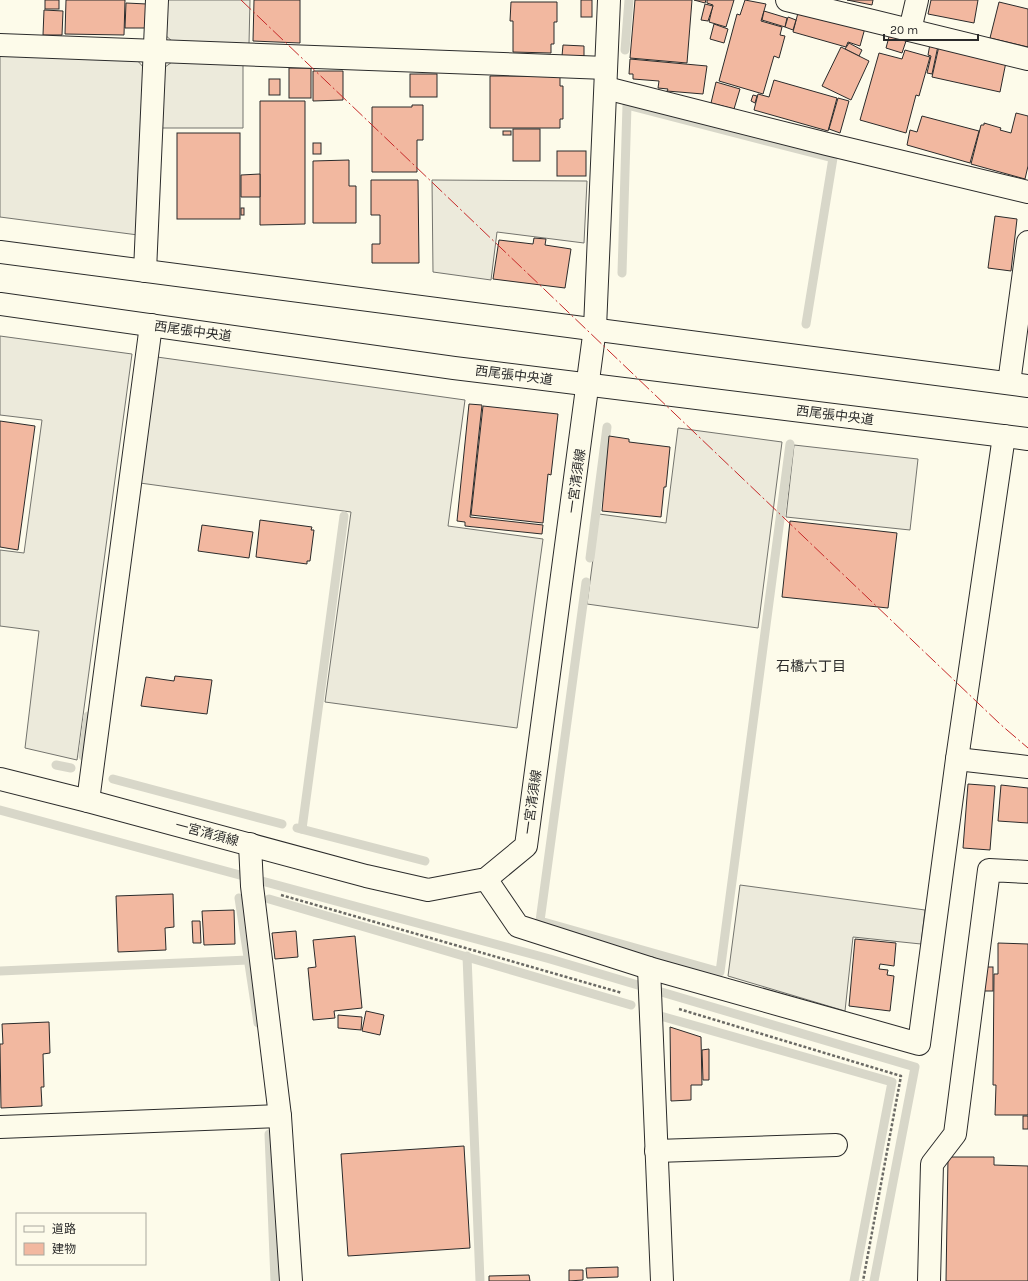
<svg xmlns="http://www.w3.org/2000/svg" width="1028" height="1281" viewBox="0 0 1028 1281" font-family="Karla,'Noto Sans JP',sans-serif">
  <rect width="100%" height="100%" fill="#fdfbea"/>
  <g fill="#eceadb" stroke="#74746e">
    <path d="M165,0h85l-1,44 -76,-2 -9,-8z"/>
    <path d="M0,54l136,5 9,10 -7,166 -138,-18z"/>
    <path d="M172,62h71v66h-83l1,-58z"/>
    <path d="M432,180l155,1 -3,62 -87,-11 -6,48 -58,-8z"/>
    <path d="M0,336l132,18 -55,406 -52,-12 14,-117 -39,-5v-76l24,3 18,-133 -42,-5z"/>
    <path d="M157,357l308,43 -17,126 95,13 -26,189 -192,-26 26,-190 -211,-29z"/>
    <path d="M678,428l104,14 -24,186 -171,-24 12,-90 67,9z"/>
    <path d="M794,445l124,14 -8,71 -124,-13z"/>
    <path d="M740,885l185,25 -4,34 -68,-7 -8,74 -117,-35z"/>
  </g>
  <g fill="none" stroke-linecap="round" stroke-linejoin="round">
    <g stroke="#d8d7c9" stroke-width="9">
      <path d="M625,50l4,-50"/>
      <path d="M622,273l5,-168 206,53 -27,166"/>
      <path d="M590,558l17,-131"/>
      <path d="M586,582l-46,339 180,51 70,-528"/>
      <path d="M83,756l5,-40"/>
      <path d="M56,765l15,3"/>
      <path d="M113,779l169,45"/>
      <path d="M0,810l550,149 365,108 -41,214"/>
      <path d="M297,828l128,33"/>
      <path d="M302,829l42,-313"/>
      <path d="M239,898l19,125"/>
      <path d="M269,899l362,106"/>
      <path d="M467,956l13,325"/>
      <path d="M0,971l248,-11"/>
      <path d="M657,1015l235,67 -38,199"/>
      <path d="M269,1134l6,147"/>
    </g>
  </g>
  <g fill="#f2b8a0" stroke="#2b2b2b">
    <rect x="45" y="0" width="14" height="9"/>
    <path d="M66,0h59l-1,35 -59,-1z"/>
    <path d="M254,0h46v43l-47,-2z"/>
    <rect x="581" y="0" width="11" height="17"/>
    <path d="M635,0h57l-5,63 -57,-5z"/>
    <path d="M694,0h12l-1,3z"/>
    <path d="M707,0h27l-8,27 -17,-5 4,-17 -6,-2z"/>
    <path d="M745,0l21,4 -5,17 21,6 -2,8 5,1 -6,22 -5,-2 -11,38 -44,-13 18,-67 3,1z"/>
    <path d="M847,0h26l-1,5z"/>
    <path d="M931,0h47l-4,23 -46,-9z"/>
    <path d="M511,2h46v20h-3v22h-3v9l-38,-1v-31h-3z"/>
    <path d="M999,2l29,7v38l-38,-9z"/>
    <path d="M126,3l21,1 -1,24h-21z"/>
    <path d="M705,4l8,2 -5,15 -7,-1z"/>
    <path d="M799,9l66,19 -5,18 -12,-4 -2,5 -53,-15z"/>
    <path d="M44,10l19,1 -1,24h-19z"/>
    <path d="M764,11l23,7 -2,9 -23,-7z"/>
    <path d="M788,17l8,3 -3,10 -8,-3z"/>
    <path d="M714,24l14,5 -4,14 -14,-4z"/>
    <path d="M890,33l17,5 -5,15 -16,-5z"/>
    <path d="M849,43l13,7 -3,6 -14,-7z"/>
    <path d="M930,44l8,2 -6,28 -5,-1 4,-17 -3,-1z"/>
    <path d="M563,45l21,1v10h-22z"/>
    <path d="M939,46l67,16 -6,30 -68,-15z"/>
    <path d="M841,47l28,14 -18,39 -29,-14z"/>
    <path d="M905,50l25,7 -11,39 -3,-1 -10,38 -46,-13 19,-67 23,6z"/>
    <path d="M630,59l77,7 -4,28 -36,-3 1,-2 -10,-1 1,-7 -26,-2v-5h-4z"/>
    <rect x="289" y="68" width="22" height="30"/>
    <path d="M313,71h30v29l-30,1z"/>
    <rect x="410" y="74" width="27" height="23"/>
    <path d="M490,76h70v10h3v33h-3v9h-70z"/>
    <rect x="269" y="79" width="11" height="16"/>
    <path d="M774,80l63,18 -9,33 -74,-21 4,-16 11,3z"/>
    <path d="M716,82l24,7 -6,20 -23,-6z"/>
    <path d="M753,95l4,1 -2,7 -4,-2z"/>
    <path d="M838,98l11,3 -9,32 -11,-4z"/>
    <path d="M260,101h45v123l-45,1z"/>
    <path d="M412,105h11v35h-6v32h-45v-65h40z"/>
    <path d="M1016,113l12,3v50l-3,13 -54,-15 10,-39h3v-2l17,5 -1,2 11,3z"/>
    <path d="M922,116l57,15 -9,32 -63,-18 3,-15 7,2z"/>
    <rect x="513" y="129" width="27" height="32"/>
    <rect x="503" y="131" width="8" height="4"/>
    <rect x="177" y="133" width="63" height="86"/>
    <rect x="313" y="143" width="8" height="11"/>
    <rect x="557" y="151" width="29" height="25"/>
    <path d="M349,160v26h7v37h-43v-62z"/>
    <path d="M260,174v23h-19v-22z"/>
    <path d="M371,180h47l1,83h-47v-19h8v-29h-9z"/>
    <rect x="241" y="208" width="3" height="7"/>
    <path d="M995,216l22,3 -6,52 -23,-3z"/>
    <path d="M534,238l12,1 -1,6 26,4 -6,39 -72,-9 6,-39 34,4z"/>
    <path d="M469,404l13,1 -12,112 73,8 -1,9 -77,-8v-4l-8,-1z"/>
    <path d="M483,406l75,8 -7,61 -3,-1 -5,49 -72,-8z"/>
    <path d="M0,421l35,5 -17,124 -18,-3z"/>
    <path d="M609,436l20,3v3l41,5 -4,40h-2l-3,30 -59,-6z"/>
    <path d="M260,520l52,7 -1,3h3l-4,31h-3v3l-51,-7z"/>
    <path d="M790,521l107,12 -9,75 -106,-11z"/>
    <path d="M202,525l51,7 -4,26 -51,-7z"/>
    <path d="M175,676l37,4 -5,34 -66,-8 5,-29 28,4z"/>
    <path d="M968,784l27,2 -5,64 -27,-2z"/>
    <path d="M1001,785l27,3v35l-30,-2z"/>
    <path d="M173,894l1,33 -9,1 1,22 -48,2 -2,-56z"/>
    <path d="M234,910l1,34 -31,1 -2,-34z"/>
    <path d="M192,921h8l1,22h-8z"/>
    <path d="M296,931l2,26 -23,2 -3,-26z"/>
    <path d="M355,936l7,72 -28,3 1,7 -22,2 -5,-52 8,-1 -3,-27z"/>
    <path d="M855,939l41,4 -2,23 -14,-2 -1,5 9,1 -1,5 7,1 -4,35 -41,-5z"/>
    <path d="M998,943l30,1v171h-33l1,-30h-3l1,-111h4z"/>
    <rect x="984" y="967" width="9" height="24"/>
    <path d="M366,1011l18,4 -4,20 -18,-4z"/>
    <path d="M338,1015l24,2 -1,13 -23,-2z"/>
    <path d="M49,1022l1,31 -7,1 1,33h-3l1,19 -41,2 -1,-64h3l-1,-20z"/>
    <path d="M670,1027l31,10 1,48h-11v15l-20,1z"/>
    <path d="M709,1049v31h-6l-1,-30z"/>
    <rect x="1023" y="1116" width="5" height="13"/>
    <path d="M464,1146l6,102 -122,8 -7,-102z"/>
    <path d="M948,1157h46v8l34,1v115h-82z"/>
    <path d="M618,1267v10l-31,1 -1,-10z"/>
    <path d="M569,1270h14v10l-14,1z"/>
    <path d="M529,1275l1,6h-41v-5z"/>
  </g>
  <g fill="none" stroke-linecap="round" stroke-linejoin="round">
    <g stroke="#2b2b2b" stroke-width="24">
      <g id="minor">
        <path d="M787,0l241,59"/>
        <path d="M910,30l7,-30"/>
        <path d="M0,45l606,23"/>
        <path d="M606,88l221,56 201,48"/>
        <path d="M145,271l12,-271"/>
        <path d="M595,328l14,-328"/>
        <path d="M1009,383l19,-141"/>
        <path d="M957,759l71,8"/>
        <path d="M88,801l63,-476"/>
        <path d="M250,844l2,42 28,230 11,165"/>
        <path d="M486,879l32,47 131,42 270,76 38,-285 47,-323"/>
        <path d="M649,968l13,313"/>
        <path d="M0,1127l280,-11"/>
        <path d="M656,1151l180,-6"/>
        <path d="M929,1281l3,-117 23,-30 34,-264 39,2"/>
      </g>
    </g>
    <g stroke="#2b2b2b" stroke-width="24">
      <g id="major">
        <path d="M0,252l1028,134"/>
        <path d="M0,304l454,64 574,71"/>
        <path d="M0,779l88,22 278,75 62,14 58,-11 40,-33 69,-518"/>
      </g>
    </g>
    <g stroke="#6a6964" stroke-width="2.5" stroke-dasharray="3 2" stroke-linecap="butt">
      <path d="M281,895l341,98"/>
      <path d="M679,1009l222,67 -38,205"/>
    </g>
    <use href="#minor" stroke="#fdfbea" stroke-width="22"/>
    <use href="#major" stroke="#fdfbea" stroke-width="22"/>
    <path stroke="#c62828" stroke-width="1" stroke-dasharray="14 3 2 3" stroke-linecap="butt" d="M241,0l759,724 28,24"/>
  </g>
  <g text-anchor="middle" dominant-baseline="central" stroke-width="3" stroke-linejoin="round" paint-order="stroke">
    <g font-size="13" fill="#2b2b2b" stroke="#fdfbea">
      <text transform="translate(193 331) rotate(8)">西尾張中央道</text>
      <text transform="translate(514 375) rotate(7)">西尾張中央道</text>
      <text transform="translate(835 415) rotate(7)">西尾張中央道</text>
      <text transform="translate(576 481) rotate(-82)">一宮清須線</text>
      <text transform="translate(532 802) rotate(-82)">一宮清須線</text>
      <text transform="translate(207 833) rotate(15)">一宮清須線</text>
    </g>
    <g font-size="14" fill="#2b2b2b" stroke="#fdfbea">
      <text x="811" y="666">石橋六丁目</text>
    </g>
  </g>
  <rect x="16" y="1213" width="130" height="52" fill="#fdfbea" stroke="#a9a89e"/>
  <rect x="24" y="1226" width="20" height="6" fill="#fdfbea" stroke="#a9a89e"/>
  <text x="52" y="1233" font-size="12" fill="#2b2b2b">道路</text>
  <rect x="24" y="1243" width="20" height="12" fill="#f2b8a0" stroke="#a9a89e"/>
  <text x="52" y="1253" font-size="12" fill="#2b2b2b">建物</text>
  <path d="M884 34v6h94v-6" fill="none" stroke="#2b2b2b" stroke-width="2"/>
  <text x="890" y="34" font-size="12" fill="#2b2b2b" stroke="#fdfbea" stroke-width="3" paint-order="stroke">20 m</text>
</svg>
